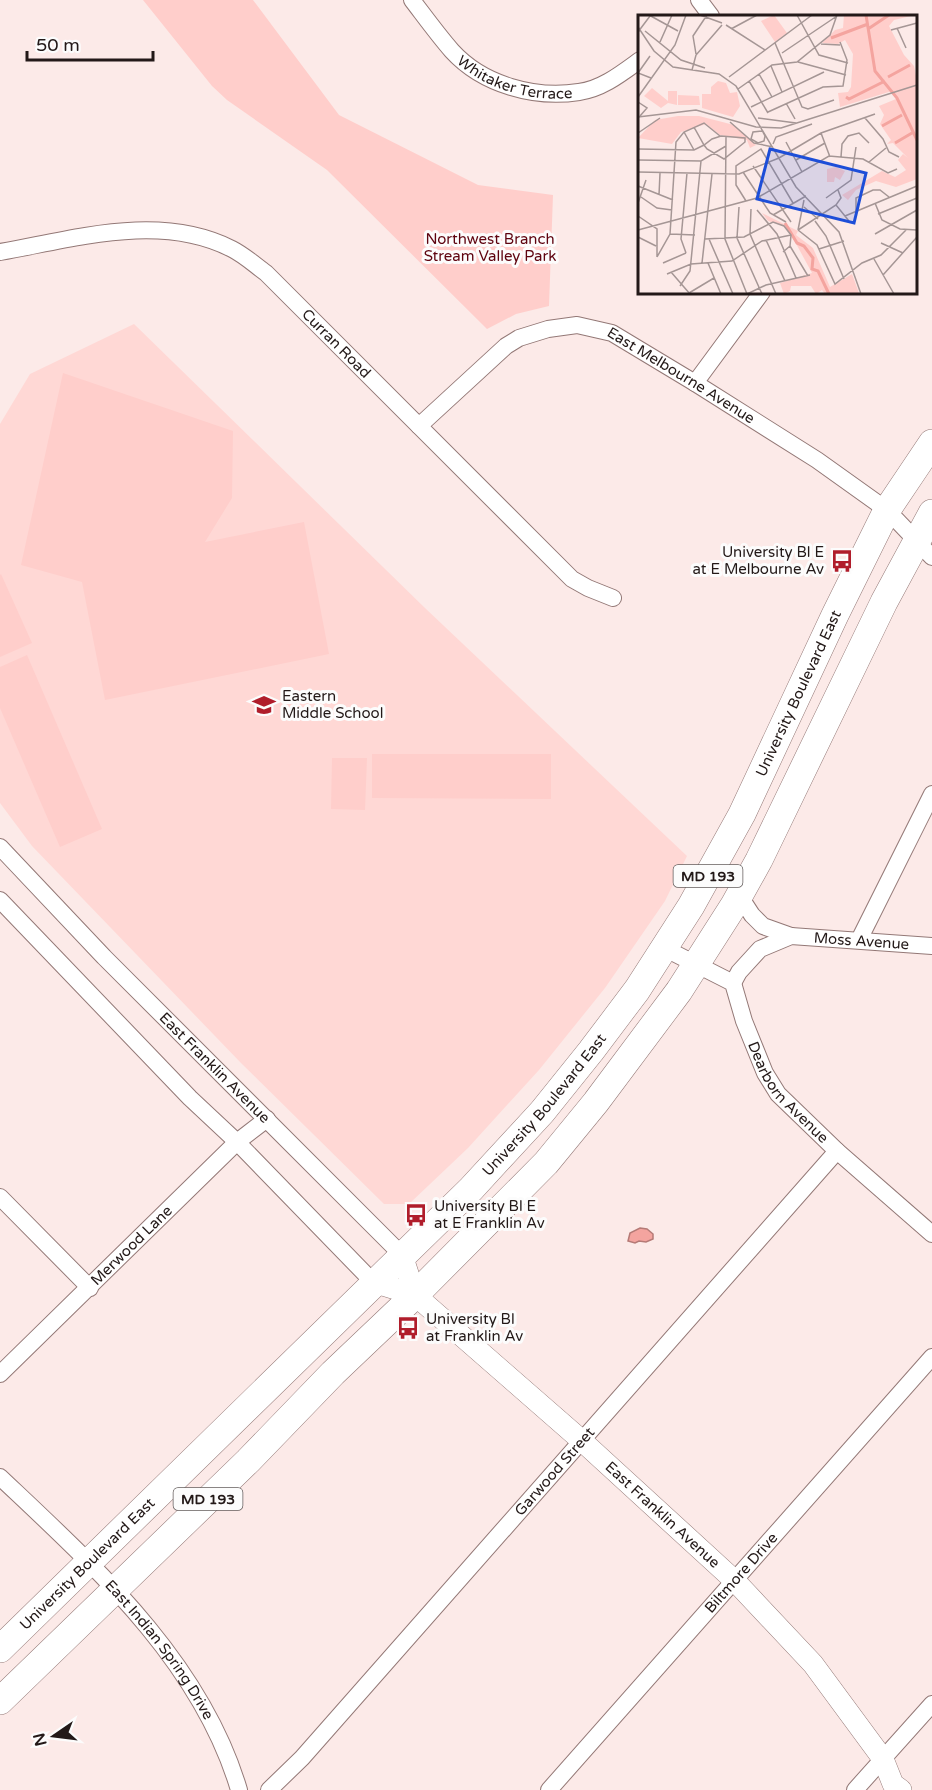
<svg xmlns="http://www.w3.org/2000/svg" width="932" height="1790" viewBox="0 0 932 1790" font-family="'Varela Round',sans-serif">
  <rect width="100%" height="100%" fill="#fceae8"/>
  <path fill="#ffd8d5" d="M134,324l291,284 262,248 -22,45 -60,87 -66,82 -71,78 -59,56h-25l-143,-141 -209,-217 -32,-43v-379l30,-50z"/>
  <g fill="#ffcecb">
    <path d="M143,0h110l86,115 139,70 75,10 -4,111 -33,8 -29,15 -160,-159 -100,-70 -15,-14z"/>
    <path d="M63,373l170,58 -1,67 -27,44 99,-20 25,132 -224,46 -23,-118 -61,-17z"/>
    <path d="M1,574l31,69 -32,14v-82z"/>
    <path d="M27,655l75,174 -42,18 -60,-139v-41z"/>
    <path d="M372,754h179v45l-179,-1z"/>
    <path d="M332,758h35l-2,52 -34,-1z"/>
  </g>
  <path fill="#f4a49f" stroke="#b57a76" stroke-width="1.5" d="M640,1228l7,1 6,5v5l-7,3 -7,-1 -4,2 -7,-2 2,-8z"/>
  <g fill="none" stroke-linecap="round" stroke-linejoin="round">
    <g stroke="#937876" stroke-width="18">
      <g id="minor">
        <path id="s1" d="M412,0c13,17 26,35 40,51 31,34 83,48 127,41 23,-3 43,-19 61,-32"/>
        <path d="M699,0l12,16"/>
        <path id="s2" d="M0,252c74,-13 160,-40 232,-3 12,6 23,16 34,24l306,306 16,9 25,10"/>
        <path d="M695,383l67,-91"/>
        <path id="s3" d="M419,426l87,-80 13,-8 29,-9 29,-4 35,8 83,50 122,77 70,50 45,47"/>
        <path id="s4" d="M0,847l104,110 298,298"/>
        <path d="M739,895l13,20 11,11 28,10"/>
        <path d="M0,900l190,198 47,44 136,140"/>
        <path d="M859,940l73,-146"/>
        <path id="s5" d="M664,948l69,35 11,38 21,52 13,21 59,57 95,83"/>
        <path id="s6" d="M733,983l6,-11 21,-23 31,-13 141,10"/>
        <path d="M0,1197l90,91"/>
        <path id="s7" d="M0,1374l237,-232 30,-23"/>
        <path id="s8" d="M0,1477c94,89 201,184 239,313"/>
        <path id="s9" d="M269,1790l33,-32 535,-607"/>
        <path id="s10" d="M549,1790l383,-433"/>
        <path d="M855,1790l77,-86"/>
      </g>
    </g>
    <g stroke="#937876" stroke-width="22">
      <g id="tertiary">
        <path d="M402,1255l13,40"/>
        <path id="s11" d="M373,1282l42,13 166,145 154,141 78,83 70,95 10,25 8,6"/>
      </g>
    </g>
    <g stroke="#937876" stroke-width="28">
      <g id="primary">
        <path id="s12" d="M0,1649l471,-460 71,-77 49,-61 46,-61 54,-84 51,-92 93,-199 52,-105 45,-67"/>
        <path d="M0,1701l248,-240 85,-88 82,-78 131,-132 50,-61 83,-111 55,-86 25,-45 125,-258 48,-89"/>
      </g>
    </g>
    <use href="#minor" stroke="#fff" stroke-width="16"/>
    <use href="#tertiary" stroke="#fff" stroke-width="21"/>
    <use href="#primary" stroke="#fff" stroke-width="27"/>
  </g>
  <defs>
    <g id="bus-bare" transform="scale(1.8)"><path d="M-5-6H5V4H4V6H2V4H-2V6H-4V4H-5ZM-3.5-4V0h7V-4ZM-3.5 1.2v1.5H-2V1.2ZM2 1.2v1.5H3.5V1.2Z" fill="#b01d2b" stroke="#fcfcfc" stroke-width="2.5" paint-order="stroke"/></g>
    <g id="school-bare" transform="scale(1.8)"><path d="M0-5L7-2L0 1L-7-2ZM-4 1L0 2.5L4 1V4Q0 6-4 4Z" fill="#b01d2b" stroke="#fcfcfc" stroke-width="2.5" paint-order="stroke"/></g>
  </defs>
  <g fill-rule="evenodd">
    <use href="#bus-bare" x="842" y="561"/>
    <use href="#school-bare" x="264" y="705"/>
    <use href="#bus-bare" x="416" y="1215"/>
    <use href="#bus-bare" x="408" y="1328"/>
  </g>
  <g text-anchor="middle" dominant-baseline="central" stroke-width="6" stroke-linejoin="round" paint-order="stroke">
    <g fill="#fcfcfc" stroke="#645d5c" stroke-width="1.5">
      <rect x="673.5" y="865" width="69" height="22" rx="4.5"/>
      <rect x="173.5" y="1488" width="69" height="22" rx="4.5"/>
    </g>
    <g font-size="14" font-weight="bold" fill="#231918">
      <text x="708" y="876">MD 193</text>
      <text x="208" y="1499">MD 193</text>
    </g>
    <g font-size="15" fill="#231918" stroke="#fcfcfc">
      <text stroke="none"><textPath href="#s1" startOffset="136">Whitaker Terrace</textPath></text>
      <text stroke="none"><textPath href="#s2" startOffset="378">Curran Road</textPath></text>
      <text stroke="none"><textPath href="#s3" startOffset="310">East Melbourne Avenue</textPath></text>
      <text stroke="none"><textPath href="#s12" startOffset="1256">University Boulevard East</textPath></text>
      <text stroke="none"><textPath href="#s6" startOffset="148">Moss Avenue</textPath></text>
      <text stroke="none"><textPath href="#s4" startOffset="308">East Franklin Avenue</textPath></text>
      <text stroke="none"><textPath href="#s5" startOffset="202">Dearborn Avenue</textPath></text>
      <text stroke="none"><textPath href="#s12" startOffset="770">University Boulevard East</textPath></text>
      <text stroke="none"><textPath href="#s7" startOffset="184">Merwood Lane</textPath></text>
      <text stroke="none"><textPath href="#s9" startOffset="428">Garwood Street</textPath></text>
      <text stroke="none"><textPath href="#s11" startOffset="375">East Franklin Avenue</textPath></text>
      <text stroke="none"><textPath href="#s12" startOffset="122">University Boulevard East</textPath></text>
      <text stroke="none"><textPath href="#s10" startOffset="290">Biltmore Drive</textPath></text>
      <text stroke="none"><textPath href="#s8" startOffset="236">East Indian Spring Drive</textPath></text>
    </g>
    <g font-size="15" fill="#5e030f" stroke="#fcfcfc">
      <text x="490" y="239">Northwest Branch<tspan x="490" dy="17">Stream Valley Park</tspan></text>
    </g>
    <g font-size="15" fill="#231918" stroke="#fcfcfc" text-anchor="start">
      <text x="824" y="552" text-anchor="end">University Bl E<tspan x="824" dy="17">at E Melbourne Av</tspan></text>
      <text x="282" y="696">Eastern<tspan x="282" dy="17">Middle School</tspan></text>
      <text x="434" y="1206">University Bl E<tspan x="434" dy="17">at E Franklin Av</tspan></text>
      <text x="426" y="1319">University Bl<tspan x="426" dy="17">at Franklin Av</tspan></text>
    </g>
  </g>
  <g transform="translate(638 15)">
    <rect width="279" height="279" fill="#fceae8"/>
    <path d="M136,0l13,18 -12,9 -14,-21zM206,0h71l-21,5 -5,6 15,29 10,11 3,14v99l-21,8 -20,-6 -20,9 -8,10 -6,-5 40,-24 13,6 11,-7 -8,-10 5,-6 5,4 -15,-15 -6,1 4,-4 -11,-16 4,-9 -5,-9 17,-7 -4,-8 -52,16 -2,-14 10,-1 3,-5 2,-33 -8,-14 -7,4 -16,-1 13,-13 8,-2zM80,66l8,2 4,10 7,-1 3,14 -7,11 -31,-9v-14h9v-7zM14,73l16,13v-10h9v14l-9,-2 -7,5 -17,-12zM40,80l21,1 1,9h-22zM40,101h21l35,9 22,20 -6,3 -3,-8 -27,-5 -14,-11 -25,8 -9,12 -34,-6 17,-18zM198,152l9,4 -5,9 -5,-3 -1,5h-7v-13zM124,198l36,18 -2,4 17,13 17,39 22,-13 7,19 -34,1 -3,-4 -6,4 -5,-8h-20l-1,5 -6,3 -4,-11 32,-10 -25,-46 -19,-6z" fill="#ffcecb"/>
    <path fill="none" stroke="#f4a49f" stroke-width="3" d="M228,0l9,56 22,27 20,42M230,14l21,-14M193,23l37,-14M250,62l22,-12M208,82l3,2 36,-18M244,111l20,-11M257,128l17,-10M147,208l12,20 7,3 9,12 -1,11 6,2 11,23"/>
    <path fill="none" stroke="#a59695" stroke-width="1.5" d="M11,0l29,16M62,0l22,8M159,0l22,40 29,8M88,10l39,25M0,12l16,24 19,16 46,7 17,12 60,101 43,45 22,62M259,13l9,20M93,14l26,-14M253,15l26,-7M7,16l36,29 24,8M0,17l12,-16M22,27l12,-27M137,28l27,64 6,2 26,-9M183,29l19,1M144,38l55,-37M58,39l-3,-18 14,-21M12,41l-12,17 13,5M160,47l48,13M133,51l11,26M54,55l4,-15 26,-30M121,59l13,23M91,62l83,-62M111,66l19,32M100,74l34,-24 25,-3 33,-27 7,-20M0,82l37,-52 11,-30M0,87l9,6 -7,8M148,88l9,16M113,92l73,-35M130,97l55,-25 20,-1 4,-26 -7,-18M0,102l58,-7 60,17 25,1 136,-43M120,103l38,5M227,103l18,21 6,13 10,5M92,107l24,21 19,4M122,111l5,10 -1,5 -6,2 -7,-4 2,-7 9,-1M46,117l10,18M0,118l22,-15M183,118l9,24M88,122l-1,102 22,55M148,127l16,30M135,129l3,-7 36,-13M0,134l56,1 10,-5 8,-6 9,-3 24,2v4l-21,17 -17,-10 -3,-4 -9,-16 -1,-1M203,142l1,-13 6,-8 11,-3 10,10M0,145l63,1 25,-15M158,145l29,-17M231,147l17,-14M115,151l38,56M0,157l101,2 40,-16 42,-25 54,-19M105,157l27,41 16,9M0,171l35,14M21,180l1,-22M3,182l16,11 15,2M188,183l25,-18 5,-33M108,186l-10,-16v-19l25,-17 32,54M0,188l8,-23M237,188l7,17 18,9 17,1M198,190l13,16M101,192l-2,31 25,56M166,192l14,12M113,194l-1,25 26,60M119,195l20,24 19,44M218,196v-13l17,-8h7l9,7M240,199l39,-16M135,200l33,-19M0,201l19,13v28M207,201l72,-30M177,206l11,15 18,43M0,215l119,-32 72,-42 34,3 25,14 9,-4M160,215l19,15 18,39 27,-21 19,-8 25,-25M160,215l38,-25 5,-7 -3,-8M160,215l6,-30M32,219l25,1M237,219l42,-24M0,222l18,9M67,224l39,-2 29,-15 11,4 7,9 -1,11 -7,6M71,224l24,55M128,225l19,41M243,228l22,10M152,231l18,30M181,234l25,-8M48,238l-5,-14 6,-66M19,242l13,-23 6,-92 8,-10 20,-9 16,13M236,244l20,35M25,248l23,-10M64,248l10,-89M70,248l13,31M33,257l19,22M29,259l24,-10 41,-3 30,-20 29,-6M245,260l34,-38M42,271l10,-15 11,-110M51,278l25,-15M109,279l19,-9 44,-10"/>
    <path fill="#1d4ed8" fill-opacity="0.15" stroke="#1d4ed8" stroke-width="3" d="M132,134l96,24 -12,50 -97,-24z"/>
    <rect width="279" height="279" fill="none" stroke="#231918" stroke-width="3"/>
  </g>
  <g transform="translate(54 1736) rotate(256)" stroke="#fcfcfc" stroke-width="4.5" paint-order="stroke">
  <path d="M0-4.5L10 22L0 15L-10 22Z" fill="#231918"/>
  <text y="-9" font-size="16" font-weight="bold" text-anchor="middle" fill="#231918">N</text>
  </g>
  <path d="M27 51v9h126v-9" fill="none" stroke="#231918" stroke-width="3"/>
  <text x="36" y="51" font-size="18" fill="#231918" stroke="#fcfcfc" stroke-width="4.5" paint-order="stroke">50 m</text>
</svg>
